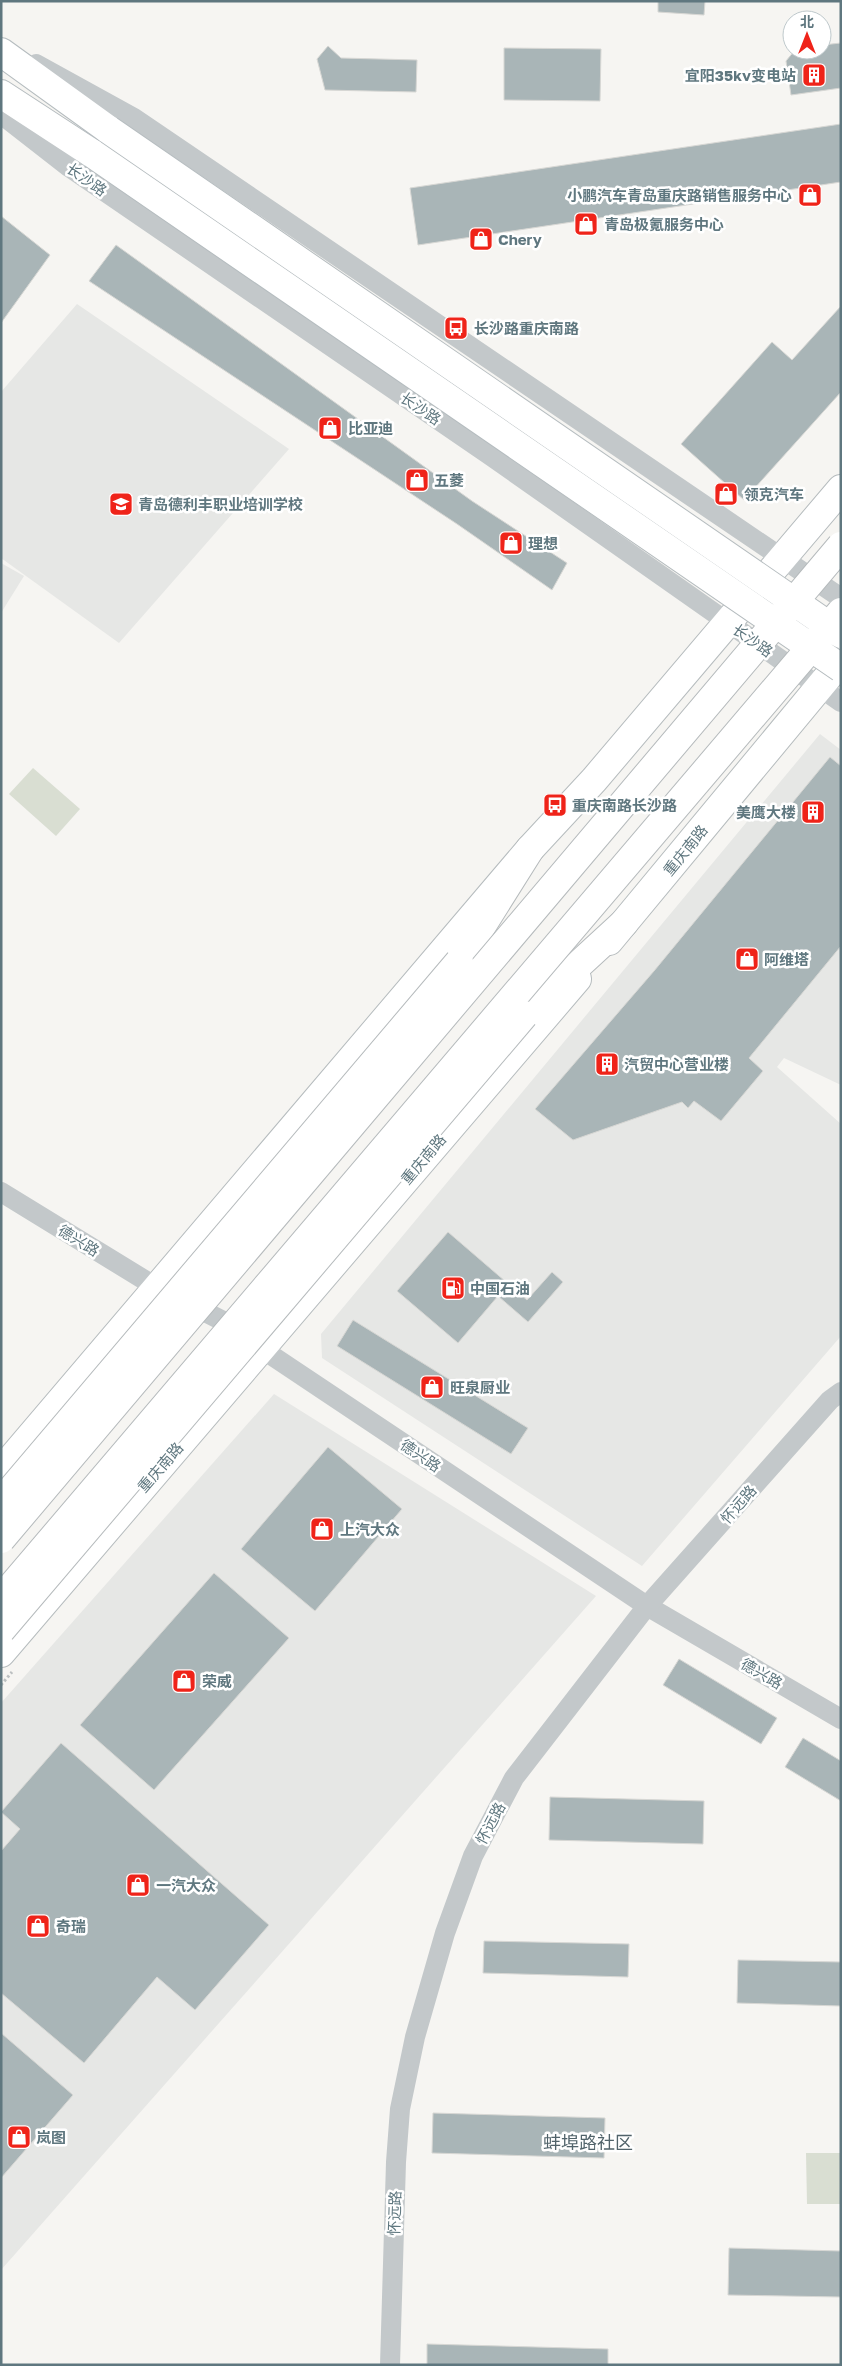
<svg xmlns="http://www.w3.org/2000/svg" width="842" height="2366" viewBox="0 0 842 2366" font-family="'Golos Text','Noto Sans SC',sans-serif">
  <rect width="100%" height="100%" fill="#f6f5f2"/>
  <g fill="#e6e7e5">
    <path d="M77,304l212,145 -170,194 -118,-85v-166z"/>
    <path d="M1,563l23,13 -23,37z"/>
    <path d="M820,734l21,16v335l-57,-27 -7,9 64,57v212l-199,230 -320,-208 -1,-24z"/>
    <path d="M274,1394l322,202 -595,674v-567z"/>
  </g>
  <g fill="#d9ded2">
    <path d="M33,768l47,41 -24,27 -47,-42z"/>
    <path d="M806,2153h35v51h-34z"/>
  </g>
  <g fill="#a9b5b7" stroke="#d7d7d4">
    <path d="M658,1h47l-1,14 -46,-3z"/>
    <path d="M841,43v45l-50,7 -5,-34 9,-11h27v-5z"/>
    <path d="M328,46l13,12 76,2 -1,32 -91,-2 -8,-31z"/>
    <path d="M504,48l97,1 -1,52 -96,-1z"/>
    <path d="M841,124v58l-423,63 -8,-57z"/>
    <path d="M1,216l49,39 -49,68z"/>
    <path d="M116,245l356,256 95,62 -15,27 -95,-66 -368,-243z"/>
    <path d="M841,306v86l-97,108 -63,-56 91,-102 20,18z"/>
    <path d="M830,757l11,9v180l-92,112 14,13 -42,50 -27,-20 -6,7 -6,-6 -109,38 -38,-31 119,-138z"/>
    <path d="M448,1232l79,68 25,-28 11,10 -35,40 -30,-26 -40,47 -61,-52z"/>
    <path d="M353,1320l175,108 -17,26 -174,-108z"/>
    <path d="M328,1447l74,62 -87,102 -74,-62z"/>
    <path d="M214,1573l75,65 -135,152 -74,-65z"/>
    <path d="M679,1659l98,59 -16,26 -98,-59z"/>
    <path d="M803,1738l38,23v40l-56,-34z"/>
    <path d="M61,1743l208,182 -74,85 -38,-33 -73,86 -83,-70v-142l19,-22 -19,-17z"/>
    <path d="M550,1797l154,4 -1,43 -154,-4z"/>
    <path d="M484,1941l145,3 -1,33 -145,-4z"/>
    <path d="M738,1960l103,2v44l-104,-3z"/>
    <path d="M1,2033l72,62 -72,83z"/>
    <path d="M433,2113l172,5 -1,40 -172,-5z"/>
    <path d="M729,2248l112,3v46l-113,-2z"/>
    <path d="M427,2344l181,5v16h-181z"/>
  </g>
  <g fill="none" stroke-linecap="round" stroke-linejoin="round">
    <g stroke="#b5bcbf" stroke-width="30">
      <g id="secondary">
        <path d="M1,52l108,78"/>
        <path d="M1,94l92,60"/>
      </g>
    </g>
    <g stroke="#b6bcbe" stroke-width="30">
      <g id="primary">
        <path d="M609,941l232,-280"/>
        <path d="M1,1471l529,-622 64,-69 247,-291"/>
        <path d="M1,1653l576,-674"/>
      </g>
    </g>
    <g stroke="#b5babc" stroke-width="30">
      <g id="highway">
        <path d="M459,962l71,-113"/>
        <path d="M524,1015l100,-92"/>
      </g>
    </g>
    <path stroke="#bcc0c1" stroke-width="3" stroke-dasharray="2.5 2.5" stroke-linecap="butt" d="M1,1685l11,-13"/>
    <g stroke="#c3c8ca" stroke-width="20">
      <path d="M36,64l98,54 707,480"/>
      <path d="M1,114l68,53 422,289 350,246"/>
      <path d="M1,1192l155,95 67,34 39,28 385,257 194,113"/>
      <path d="M390,2365l6,-203 4,-53 15,-72 30,-104 28,-77 41,-78 133,-172 183,-206 11,-8"/>
    </g>
    <use href="#secondary" stroke="#fff" stroke-width="28"/>
    <use href="#primary" stroke="#fff" stroke-width="28"/>
    <use href="#highway" stroke="#fff" stroke-width="28"/>
    <g stroke="#b5bcbf" stroke-width="30" stroke-linecap="butt">
      <g id="secondary-bridge">
        <path d="M109,130l732,504"/>
        <path d="M93,154l748,514"/>
      </g>
    </g>
    <g stroke="#b5babc" stroke-width="30" stroke-linecap="butt">
      <g id="highway-bridge">
        <path d="M1,1502l458,-540"/>
        <path d="M1,1539l840,-993"/>
        <path d="M1,1599l840,-987"/>
        <path d="M1,1630l523,-615"/>
      </g>
    </g>
    <use href="#secondary-bridge" stroke="#fff" stroke-width="28"/>
    <use href="#highway-bridge" stroke="#fff" stroke-width="28"/>
  </g>
  <defs>
    <g id="building-square" transform="scale(1.25)"><rect x="-9" y="-9" width="18" height="18" rx="4" fill="#ef2319" stroke="#fff"/><path d="M-4-6H4V6H1V3H-1V6H-4ZM-2.5-4.3h1.7v1.8h-1.7ZM.8-4.3h1.7v1.8H.8ZM-2.5-1h1.7V.8h-1.7ZM.8-1h1.7V.8H.8Z" fill="#fff"/></g>
    <g id="shop-square" transform="scale(1.25)"><rect x="-9" y="-9" width="18" height="18" rx="4" fill="#ef2319" stroke="#fff"/><path d="M-5-2.5h2.3a2.7 3.5 0 0 1 5.4 0H5L5.5 6h-11ZM-1.5-2.5h3a1.5 2.3 0 0 0-3 0Z" fill="#fff"/></g>
    <g id="bus-square" transform="scale(1.25)"><rect x="-9" y="-9" width="18" height="18" rx="4" fill="#ef2319" stroke="#fff"/><path d="M-5-6H5V4H4V6H2V4H-2V6H-4V4H-5ZM-3.5-4V0h7V-4ZM-3.5 1.2v1.5H-2V1.2ZM2 1.2v1.5H3.5V1.2Z" fill="#fff"/></g>
    <g id="school-square" transform="scale(1.25)"><rect x="-9" y="-9" width="18" height="18" rx="4" fill="#ef2319" stroke="#fff"/><path d="M0-5L7-2L0 1L-7-2ZM-4 1L0 2.5L4 1V4Q0 6-4 4Z" fill="#fff"/></g>
    <g id="fuel-square" transform="scale(1.25)"><rect x="-9" y="-9" width="18" height="18" rx="4" fill="#ef2319" stroke="#fff"/><path d="M-5.5-6h7V0h2V4h1.3V-2.5L3-4.5l.8-.8L6-3V5H2.5V1h-1V6h-7ZM-4.2-4.7v3.2H.2V-4.7Z" fill="#fff"/></g>
  </defs>
  <g fill-rule="evenodd">
    <use href="#building-square" x="814" y="75"/>
    <use href="#shop-square" x="810" y="195"/>
    <use href="#shop-square" x="586" y="224"/>
    <use href="#shop-square" x="481" y="239"/>
    <use href="#bus-square" x="456" y="328"/>
    <use href="#shop-square" x="330" y="428"/>
    <use href="#shop-square" x="417" y="480"/>
    <use href="#shop-square" x="726" y="494"/>
    <use href="#school-square" x="121" y="504"/>
    <use href="#shop-square" x="511" y="543"/>
    <use href="#bus-square" x="555" y="805"/>
    <use href="#building-square" x="813" y="812"/>
    <use href="#shop-square" x="747" y="959"/>
    <use href="#building-square" x="607" y="1064"/>
    <use href="#fuel-square" x="453" y="1288"/>
    <use href="#shop-square" x="432" y="1387"/>
    <use href="#shop-square" x="322" y="1529"/>
    <use href="#shop-square" x="184" y="1681"/>
    <use href="#shop-square" x="138" y="1885"/>
    <use href="#shop-square" x="38" y="1926"/>
    <use href="#shop-square" x="19" y="2137"/>
  </g>
  <g text-anchor="middle" dominant-baseline="central" stroke-width="5" stroke-linejoin="round" paint-order="stroke">
    <g font-size="15" font-weight="bold" fill="#5f777f" stroke="#fff" text-anchor="start">
      <text x="796" y="75" text-anchor="end">宜阳35kv变电站</text>
      <text x="792" y="195" text-anchor="end">小鹏汽车青岛重庆路销售服务中心</text>
      <text x="604" y="224">青岛极氪服务中心</text>
      <text x="498" y="239">Chery</text>
      <text x="474" y="328">长沙路重庆南路</text>
      <text x="348" y="428">比亚迪</text>
      <text x="434" y="480">五菱</text>
      <text x="744" y="494">领克汽车</text>
      <text x="138" y="504">青岛德利丰职业培训学校</text>
      <text x="528" y="543">理想</text>
      <text x="572" y="805">重庆南路长沙路</text>
      <text x="796" y="812" text-anchor="end">美鹰大楼</text>
      <text x="764" y="959">阿维塔</text>
      <text x="624" y="1064">汽贸中心营业楼</text>
      <text x="470" y="1288">中国石油</text>
      <text x="450" y="1387">旺泉厨业</text>
      <text x="340" y="1529">上汽大众</text>
      <text x="202" y="1681">荣威</text>
      <text x="156" y="1885">一汽大众</text>
      <text x="56" y="1926">奇瑞</text>
      <text x="36" y="2137">岚图</text>
    </g>
    <g font-size="15" fill="#5f777f" stroke="#fff">
      <text transform="translate(87 179) rotate(35)">长沙路</text>
      <text transform="translate(421 408) rotate(34)">长沙路</text>
      <text transform="translate(753 640) rotate(35)">长沙路</text>
      <text transform="translate(685 850) rotate(-51)">重庆南路</text>
      <text transform="translate(423 1159) rotate(-50)">重庆南路</text>
      <text transform="translate(79 1240) rotate(32)">德兴路</text>
      <text transform="translate(421 1455) rotate(34)">德兴路</text>
      <text transform="translate(160 1467) rotate(-49)">重庆南路</text>
      <text transform="translate(738 1504) rotate(-49)">怀远路</text>
      <text transform="translate(762 1673) rotate(30)">德兴路</text>
      <text transform="translate(490 1823) rotate(-62)">怀远路</text>
      <text transform="translate(394 2213) rotate(-88)">怀远路</text>
    </g>
    <g font-size="18" fill="#51636a" stroke="#fff">
      <text x="588" y="2142">蚌埠路社区</text>
    </g>
  </g>
  <rect width="842" height="2366" fill="none" stroke="#5f777f" stroke-width="5"/>
  <g transform="translate(807 35)"><circle r="24" fill="#ffffff" stroke="#bfc9cc"/>
  <path d="M0-4L9 19L0 12L-9 19Z" fill="#ef2319"/>
  <text y="-8" font-size="14" font-weight="bold" text-anchor="middle" fill="#5f777f">北</text>
  </g>
</svg>
